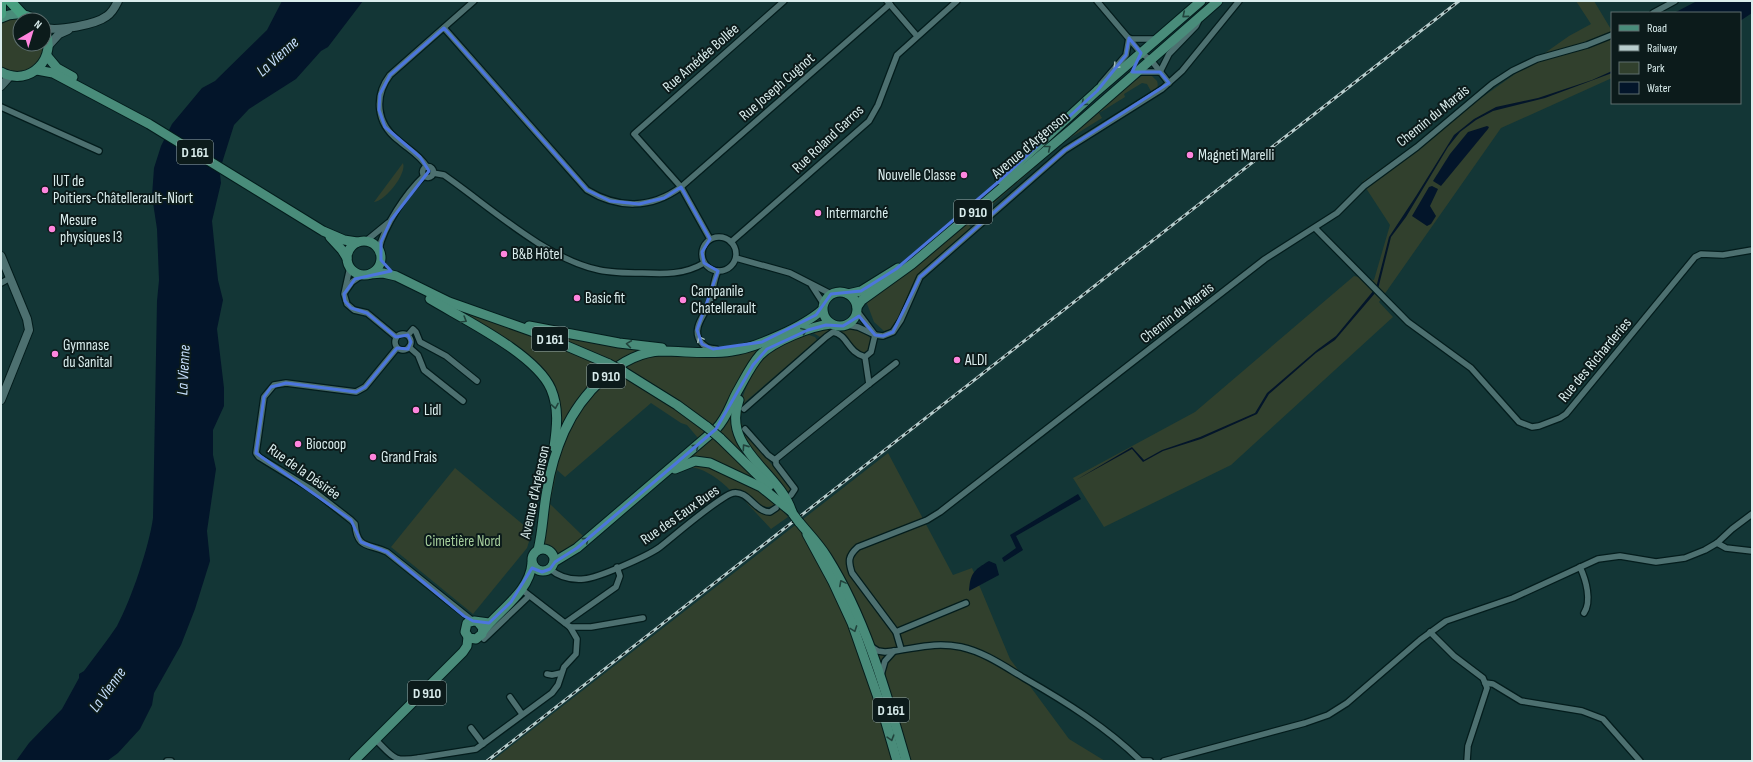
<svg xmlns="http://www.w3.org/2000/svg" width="1753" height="762" viewBox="0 0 1753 762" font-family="'Sofia Sans Condensed',sans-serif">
  <rect width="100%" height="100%" fill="#133636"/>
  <g fill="#31402d">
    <path d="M1576,1h18l18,30v47l-111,50 -122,174 14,15 -162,148 -127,62 -31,-49 122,-66 159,-136 20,4 16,-55 -28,-43 207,-146 22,-12z"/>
    <path d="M15,16l15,4h-10v24h24l1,-5 -3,20c-16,13 -20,17 -41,9v-47z"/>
    <path d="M1150,74l7,7c2,5 0,9 -5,12l-5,-9 -5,-1 -18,11 1,3 -26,16 3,5 -37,23 -96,84 2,3 -55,49 -20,46 -7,7 -5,1 -10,-9 -8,-21 252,-208 25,-18z"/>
    <path d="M403,163c4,11 -18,38 -29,39z"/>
    <path d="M454,308l80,28 78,34 -51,65 -10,-51z"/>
    <path d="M830,327c14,5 30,-3 41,12l-2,12 -9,2 -29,-22 -11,6 -8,-5z"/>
    <path d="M806,334l9,3 2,3 -72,62 -5,18 6,13 45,55 -4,7c-17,-20 -39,-42 -48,-67 -6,-17 15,-64 29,-75 11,-8 26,-13 38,-19z"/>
    <path d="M566,336l83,12 -29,17 -56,-24z"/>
    <path d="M765,344l-50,82 -2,-2 -2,2 -37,-29 -50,-31 21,-9z"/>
    <path d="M614,372l34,17 57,42 -7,7 -11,-13 -6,-2 -30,-20 -86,74 -8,-7 -7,34 33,32 -6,7 -19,10 -6,-6 -9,-4 5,-40 11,-50 22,-49z"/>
    <path d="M734,402l-2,20 42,63 -56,-54z"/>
    <path d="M713,437l59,57 -47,-26 -39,-7z"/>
    <path d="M888,453l65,122 19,-7 38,91 59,80 36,22h-613z"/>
    <path d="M700,463l57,24 20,16c-20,15 -25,-18 -47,-13 -10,-10 -29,-25 -44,-22 -4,1 -9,6 -13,8l11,-10z"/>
    <path d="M455,468l77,64 -5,16 -54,66 -82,-67z"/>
    <path d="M744,500c15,11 19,19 36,8l8,9 -17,12z"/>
  </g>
  <g fill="#03152a">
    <path d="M282,1h81l-35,46 -7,4 -25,28 -47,30 -15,16 -12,38 -2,11 1,9 -9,38 6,59 5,20 -6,29 7,59v18l-11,24v25l3,14 -9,62 3,30 -15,48 -14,36 -27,48 -2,12 -12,24 -22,24 -11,8h-91l13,-18 33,-34 17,-31v-4l5,-3c11,-15 23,-30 33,-45 14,-26 32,-79 36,-108l4,-217 2,-21 -2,-51 -5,-33 2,-28 7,-22 11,-22 30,-36 13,-7 52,-51z"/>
    <path d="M1697,1h55v12l-12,8v-8h-66z"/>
    <path d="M1612,71v2l-67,25 -52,13 -17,9 -16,12 -12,15 -42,70 -15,20 -13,52 -2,-1 13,-51 27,-41 38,-61 20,-16 22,-12 42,-9 54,-18z"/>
    <path d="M1487,126l2,1 -1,2 -47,57 -8,-5 17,-27 18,-22z"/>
    <path d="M1432,186l6,3 -8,17 6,10 -5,8 -4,2 -15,-10 17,-29z"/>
    <path d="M1374,290l2,2 -41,48 -19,13 -47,41 -12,20 -56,25 -38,12 -20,11 -11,-13 -56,31 56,-33 12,13 18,-10 38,-13 55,-24 12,-20 50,-43 19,-14z"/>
    <path d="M1078,494l3,5 -65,37 7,14 -19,12 -2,-4 14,-10 -6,-13z"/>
    <path d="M989,561l7,3 3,11 -30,16c1,-18 5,-21 20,-30z"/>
  </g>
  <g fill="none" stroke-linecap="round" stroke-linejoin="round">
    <g stroke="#031c1c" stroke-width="8">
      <g id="street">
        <path d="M887,1l30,35"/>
        <path d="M1097,1l44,52 10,7 18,23"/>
        <path d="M1653,13l22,-12"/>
        <path d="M444,28l143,162c31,19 64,19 94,-3l209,-183"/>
        <path d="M1130,39h26"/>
        <path d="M1138,72h22"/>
        <path d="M1160,72l9,-18 27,-28 2,-4"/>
        <path d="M1101,84l25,-29 3,-17"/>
        <path d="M1,107l98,44"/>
        <circle cx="428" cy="172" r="5.5"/>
        <path d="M427,167c-7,-12 -19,-18 -29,-27 -22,-17 -24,-44 -8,-65l84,-74"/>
        <path d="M433,173l11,2 7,5c42,30 98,80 148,90 14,3 28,3 43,3 22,1 42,2 62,-10"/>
        <path d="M1315,228l93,94 63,46 48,54 13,5 7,-1 21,-8 6,-4 129,-157 6,-3 22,1 29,-5"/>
        <circle cx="719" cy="254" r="17"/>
        <path d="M710,239l-29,-52 -47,-53 150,-133"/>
        <path d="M366,241l22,-18"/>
        <path d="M731,242l138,-121 9,-16 19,-50 60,-54"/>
        <path d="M379,249c5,-23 27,-56 45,-73"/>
        <path d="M736,258l54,15 41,21"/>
        <path d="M350,267l-6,27 3,10 7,6 13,3 29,24"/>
        <path d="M1,283l9,-5"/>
        <path d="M812,286l11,17"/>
        <path d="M345,292l7,-10 10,-7"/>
        <path d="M857,311l18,24"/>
        <path d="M847,325l11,2 17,8 8,1 10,-4 8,-12 19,-43 145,-127 97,-61 20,-18 57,-70"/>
        <circle cx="403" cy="342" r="8"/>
        <path d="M408,335l5,-6 3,3 4,10 26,14 31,25"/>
        <path d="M409,347l9,8 6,15 39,31"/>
        <path d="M397,348l-32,39 -9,5 -70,-9 -12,2 -10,12 -8,56 3,4 52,32 40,31 4,4c2,26 14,19 32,28l86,69"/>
        <path d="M716,349c-7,0 -12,-2 -16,-8 -8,-13 4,-25 9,-37 4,-10 4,-23 9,-33"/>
        <path d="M869,384l27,-21"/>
        <path d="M744,409l82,-72 7,-5c15,3 14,20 32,25"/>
        <path d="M745,429l23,26 7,5"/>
        <path d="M791,495l4,-6 -19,-25v-5l93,-75 -4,-27 6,-5 4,-17"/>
        <path d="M1717,543l9,5 26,3"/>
        <path d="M1580,567c6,13 12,34 4,46"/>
        <path d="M550,569c9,8 22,11 34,10 14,-1 64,-23 76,-32 14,-11 60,-51 73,-54 15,-3 22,19 37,19l6,-4"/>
        <path d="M521,589l49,38h21l52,-9"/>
        <path d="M565,623l51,-36 4,-11 -3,-9"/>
        <path d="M896,632l70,-29"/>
        <path d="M1430,632l24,24 29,22 4,10 -19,58 -1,15"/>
        <path d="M484,639l45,-43"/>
        <path d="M870,646l8,5 7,1c28,-2 46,-11 76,-5 23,5 43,19 63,31 42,24 82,49 117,83"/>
        <path d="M901,649l-5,-17 -44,-59c-4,-12 -4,-17 6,-26l69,-27 13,-8 325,-253 72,-46 27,-27 53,-39 75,-63 20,-13 25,-12 50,-14 25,-10"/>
        <path d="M547,674l5,1 9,-2"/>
        <path d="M881,675l4,-14 9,-10"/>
        <path d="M1485,683l8,1 28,17 61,10 21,8 37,42"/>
        <path d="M510,697l12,17"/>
        <path d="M471,728l12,16"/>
        <path d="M376,740c18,18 17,22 43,18l3,3"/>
        <path d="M419,758l57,-9 76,-56 6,-8 6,-18 12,-13 1,-15 -7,-12"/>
        <path d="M167,761h4"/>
        <path d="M1142,761h8"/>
        <path d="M1164,761l141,-38 23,-8 19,-12 73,-63 26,-19 67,-23 85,-39 22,-3 36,6 29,-4 20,-8 12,-7 15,-14 20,-15"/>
      </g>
    </g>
    <g stroke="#031c1c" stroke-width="10">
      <g id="secondary">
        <path d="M44,28c15,3 51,-3 63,-12 6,-4 8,-9 11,-15"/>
        <path d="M49,45l10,-11 9,-4"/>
        <path d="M1,86l9,-10"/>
        <path d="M1,256l26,63 2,11 -28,70"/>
      </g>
    </g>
    <g stroke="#031c1c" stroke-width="11">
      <g id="primary">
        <path d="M1,18c12,-6 24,-5 35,2"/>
        <path d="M47,56l10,12 16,9"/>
        <path d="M37,70l16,3 96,51 174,107 21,9 13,2"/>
        <path d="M1,72c29,16 58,-15 43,-43"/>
        <path d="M1000,180l97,-89 104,-90"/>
        <path d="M330,237l12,13 5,8"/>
        <circle cx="364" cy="258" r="17"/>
        <path d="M370,274l13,-1 13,3 53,26 85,30 75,32"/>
        <circle cx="840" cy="309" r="17"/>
        <path d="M848,294l13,-3 37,-23"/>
        <path d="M430,299c33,20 106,55 121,90 8,19 6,38 3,58"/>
        <path d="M857,307l5,-7 50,-36 161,-136 145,-127"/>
        <path d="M529,326l90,17 43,5"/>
        <path d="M624,372l53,33 30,22"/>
        <path d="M739,400c-18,49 40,71 53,112"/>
        <path d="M720,438l49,48"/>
        <path d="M675,469l20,-8 15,2 51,24 31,25"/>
        <path d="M799,522c10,12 20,22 28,35 39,62 59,135 79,204"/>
        <path d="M807,534l26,48 19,41 30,86 15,52"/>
        <circle cx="543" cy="560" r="11"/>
        <path d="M538,550c5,-20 5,-40 9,-60 3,-19 9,-40 17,-58 16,-36 55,-80 98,-81 23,0 47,4 70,0 24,-3 72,-25 90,-41"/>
        <path d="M554,562l23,-14 139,-119c11,-11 14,-24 21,-37 7,-12 14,-27 23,-37 14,-14 51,-29 71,-31"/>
        <path d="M478,622l5,6 -1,6 -6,5 -7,-1 -4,-6 2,-9 7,-2 15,2"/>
        <path d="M483,631c16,-21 47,-39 49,-68"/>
        <path d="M354,761l109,-109 4,-6 1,-9"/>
      </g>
    </g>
    <g stroke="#031c1c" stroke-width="12">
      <g id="highway">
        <path d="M1,1v13"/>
        <path d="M10,1l12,13"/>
      </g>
    </g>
    <use href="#street" stroke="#4d7070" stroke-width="5.5"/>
    <use href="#secondary" stroke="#4d7070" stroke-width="8"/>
    <use href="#primary" stroke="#498c7a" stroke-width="9"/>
    <use href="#highway" stroke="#479f80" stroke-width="10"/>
    <g stroke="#b8cdcd" stroke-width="3">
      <path id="rail" d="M487,761l972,-760"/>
    </g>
    <use href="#rail" stroke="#0c1b1b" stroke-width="1.5" stroke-dasharray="4.5" stroke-linecap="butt"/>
    <g stroke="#031c1c" stroke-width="11" stroke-linecap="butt">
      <g id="primary-bridge">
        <path d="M609,364l15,8"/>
        <path d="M707,427l13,11"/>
        <path d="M793,514l6,8"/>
      </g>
    </g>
    <use href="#primary-bridge" stroke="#498c7a" stroke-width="9"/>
  </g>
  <defs><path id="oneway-chevron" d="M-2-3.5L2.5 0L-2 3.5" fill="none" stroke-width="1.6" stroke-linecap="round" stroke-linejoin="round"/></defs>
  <g stroke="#21433c">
    <use href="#oneway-chevron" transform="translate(1185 15) rotate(140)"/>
    <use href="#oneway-chevron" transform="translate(1084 103) rotate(137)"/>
    <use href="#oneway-chevron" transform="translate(1048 148) rotate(-39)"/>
    <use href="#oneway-chevron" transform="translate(464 320) rotate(31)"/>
    <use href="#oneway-chevron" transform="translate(804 331) rotate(-22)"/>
    <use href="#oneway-chevron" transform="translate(629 344) rotate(-172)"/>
    <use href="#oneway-chevron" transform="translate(555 406) rotate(80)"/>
    <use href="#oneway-chevron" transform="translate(696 447) rotate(-41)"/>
    <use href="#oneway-chevron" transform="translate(745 447) rotate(-125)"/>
    <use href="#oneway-chevron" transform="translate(586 540) rotate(-41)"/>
    <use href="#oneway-chevron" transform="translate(842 583) rotate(-118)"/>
    <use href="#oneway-chevron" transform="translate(854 629) rotate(70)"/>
    <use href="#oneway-chevron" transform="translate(891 738) rotate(73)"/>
  </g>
  <g stroke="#a2bbbb">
    <use href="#oneway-chevron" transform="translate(1116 66) rotate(134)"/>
    <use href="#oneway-chevron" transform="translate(700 339) rotate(-118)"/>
  </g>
  <path fill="none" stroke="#4c76dd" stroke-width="3" stroke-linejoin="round" d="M444,28l143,162 23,11 29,3 25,-6 17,-11 29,52 -8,13 2,11 14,8 -21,59 5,14 11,5 49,-7 54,-27 15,-21 30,-3 35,-22 101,-86 100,-92 29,-36 3,-17 12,15 -9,19h28l9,11 -104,67 -145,127 -27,55 -10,4 -8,-1 -16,-19 -16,10 -17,-1 -18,5 -41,19 -14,16 -37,64 -139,119 -22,14 -5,7 -8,3 -10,-4 -21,34 -22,21 -16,-2 -9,-5 -77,-64 -26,-10 -10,-22 -95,-67 8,-56 7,-10 15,-4 70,9 9,-5 32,-39 11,1 3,-7 -3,-7 -12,2 -29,-24 -16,-5 -6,-7 -1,-7 11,-15 36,-8 -10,-11v-18l10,-22 38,-49 -9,-14 -35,-30 -6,-17 1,-16 10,-19z"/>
  <g fill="#ff85de" stroke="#0c1b1b" stroke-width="1.5">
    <circle cx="1190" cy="155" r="4"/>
    <circle cx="964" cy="175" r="4"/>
    <circle cx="45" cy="190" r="4"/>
    <circle cx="818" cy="213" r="4"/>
    <circle cx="52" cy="229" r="4"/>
    <circle cx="504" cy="254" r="4"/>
    <circle cx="577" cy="298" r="4"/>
    <circle cx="683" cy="300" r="4"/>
    <circle cx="55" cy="354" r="4"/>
    <circle cx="957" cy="360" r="4"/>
    <circle cx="416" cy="410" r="4"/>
    <circle cx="298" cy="444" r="4"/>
    <circle cx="373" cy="457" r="4"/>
  </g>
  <g text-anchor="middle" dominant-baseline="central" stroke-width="4" stroke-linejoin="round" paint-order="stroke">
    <g fill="#0c1b1b" stroke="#9caeae" stroke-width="1">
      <rect x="177" y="140" width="36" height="24" rx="3"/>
      <rect x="954" y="200" width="38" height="24" rx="3"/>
      <rect x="532" y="327" width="36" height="24" rx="3"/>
      <rect x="587" y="364" width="38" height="24" rx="3"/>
      <rect x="408" y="681" width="38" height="24" rx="3"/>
      <rect x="873" y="698" width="36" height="24" rx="3"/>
    </g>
    <g font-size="14" font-weight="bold" fill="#daeded">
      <text x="195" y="152">D 161</text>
      <text x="973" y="212">D 910</text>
      <text x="550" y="339">D 161</text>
      <text x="606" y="376">D 910</text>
      <text x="427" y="693">D 910</text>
      <text x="891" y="710">D 161</text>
    </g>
    <g font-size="15" fill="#daeded" stroke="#0c1b1b">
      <text transform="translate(701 58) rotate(-41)">Rue Amédée Bollée</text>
      <text transform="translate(777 87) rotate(-41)">Rue Joseph Cugnot</text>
      <text transform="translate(1433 116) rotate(-39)">Chemin du Marais</text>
      <text transform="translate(828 139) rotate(-43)">Rue Roland Garros</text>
      <text transform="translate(1030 145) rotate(-40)">Avenue d'Argenson</text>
      <text transform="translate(1177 313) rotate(-38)">Chemin du Marais</text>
      <text transform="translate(1595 360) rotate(-50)">Rue des Richarderies</text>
      <text transform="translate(304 472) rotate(35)">Rue de la Désirée</text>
      <text transform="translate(535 492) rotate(-78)">Avenue d'Argenson</text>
      <text transform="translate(680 515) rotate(-35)">Rue des Eaux Bues</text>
    </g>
    <g font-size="15" fill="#daeded" stroke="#0c1b1b" text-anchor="start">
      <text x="1198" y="155">Magneti Marelli</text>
      <text x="956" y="175" text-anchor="end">Nouvelle Classe</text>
      <text x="53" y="181">IUT de<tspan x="53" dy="17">Poitiers-Châtellerault-Niort</tspan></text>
      <text x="826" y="213">Intermarché</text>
      <text x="60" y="220">Mesure<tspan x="60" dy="17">physiques I3</tspan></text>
      <text x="512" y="254">B&amp;B Hôtel</text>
      <text x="691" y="291">Campanile<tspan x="691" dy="17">Chatellerault</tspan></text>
      <text x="585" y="298">Basic fit</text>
      <text x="63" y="345">Gymnase<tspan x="63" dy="17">du Sanital</tspan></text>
      <text x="965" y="360">ALDI</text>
      <text x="424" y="410">Lidl</text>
      <text x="306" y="444">Biocoop</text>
      <text x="381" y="457">Grand Frais</text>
    </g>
    <g font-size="15" fill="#a6ce9c" stroke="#0c1b1b">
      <text x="463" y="541">Cimetière Nord</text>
    </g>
    <g font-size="16" font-style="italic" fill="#c6dffc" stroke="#0c1b1b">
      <text transform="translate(278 57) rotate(-42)">La Vienne</text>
      <text transform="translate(184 370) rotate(-87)">La Vienne</text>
      <text transform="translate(108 690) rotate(-54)">La Vienne</text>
    </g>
  </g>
  <rect width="1753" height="762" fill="none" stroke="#daeded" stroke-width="4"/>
  <rect x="1611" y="12" width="130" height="92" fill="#0c1b1b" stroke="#5e6f6f"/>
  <rect x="1619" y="25" width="20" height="6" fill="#498c7a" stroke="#5e6f6f"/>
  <text x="1647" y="32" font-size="12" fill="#daeded">Road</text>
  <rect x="1619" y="45" width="20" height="6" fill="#b8cdcd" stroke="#5e6f6f"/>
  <text x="1647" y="52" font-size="12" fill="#daeded">Railway</text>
  <rect x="1619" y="62" width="20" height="12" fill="#31402d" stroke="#5e6f6f"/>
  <text x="1647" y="72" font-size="12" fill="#daeded">Park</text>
  <rect x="1619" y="82" width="20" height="12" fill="#03152a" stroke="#5e6f6f"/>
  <text x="1647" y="92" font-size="12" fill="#daeded">Water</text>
  <g transform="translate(32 32) rotate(38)"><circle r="19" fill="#0c1b1b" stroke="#5e6f6f"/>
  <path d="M0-3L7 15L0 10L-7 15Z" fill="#ff85de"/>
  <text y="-6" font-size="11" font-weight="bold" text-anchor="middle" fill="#daeded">N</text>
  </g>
</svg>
